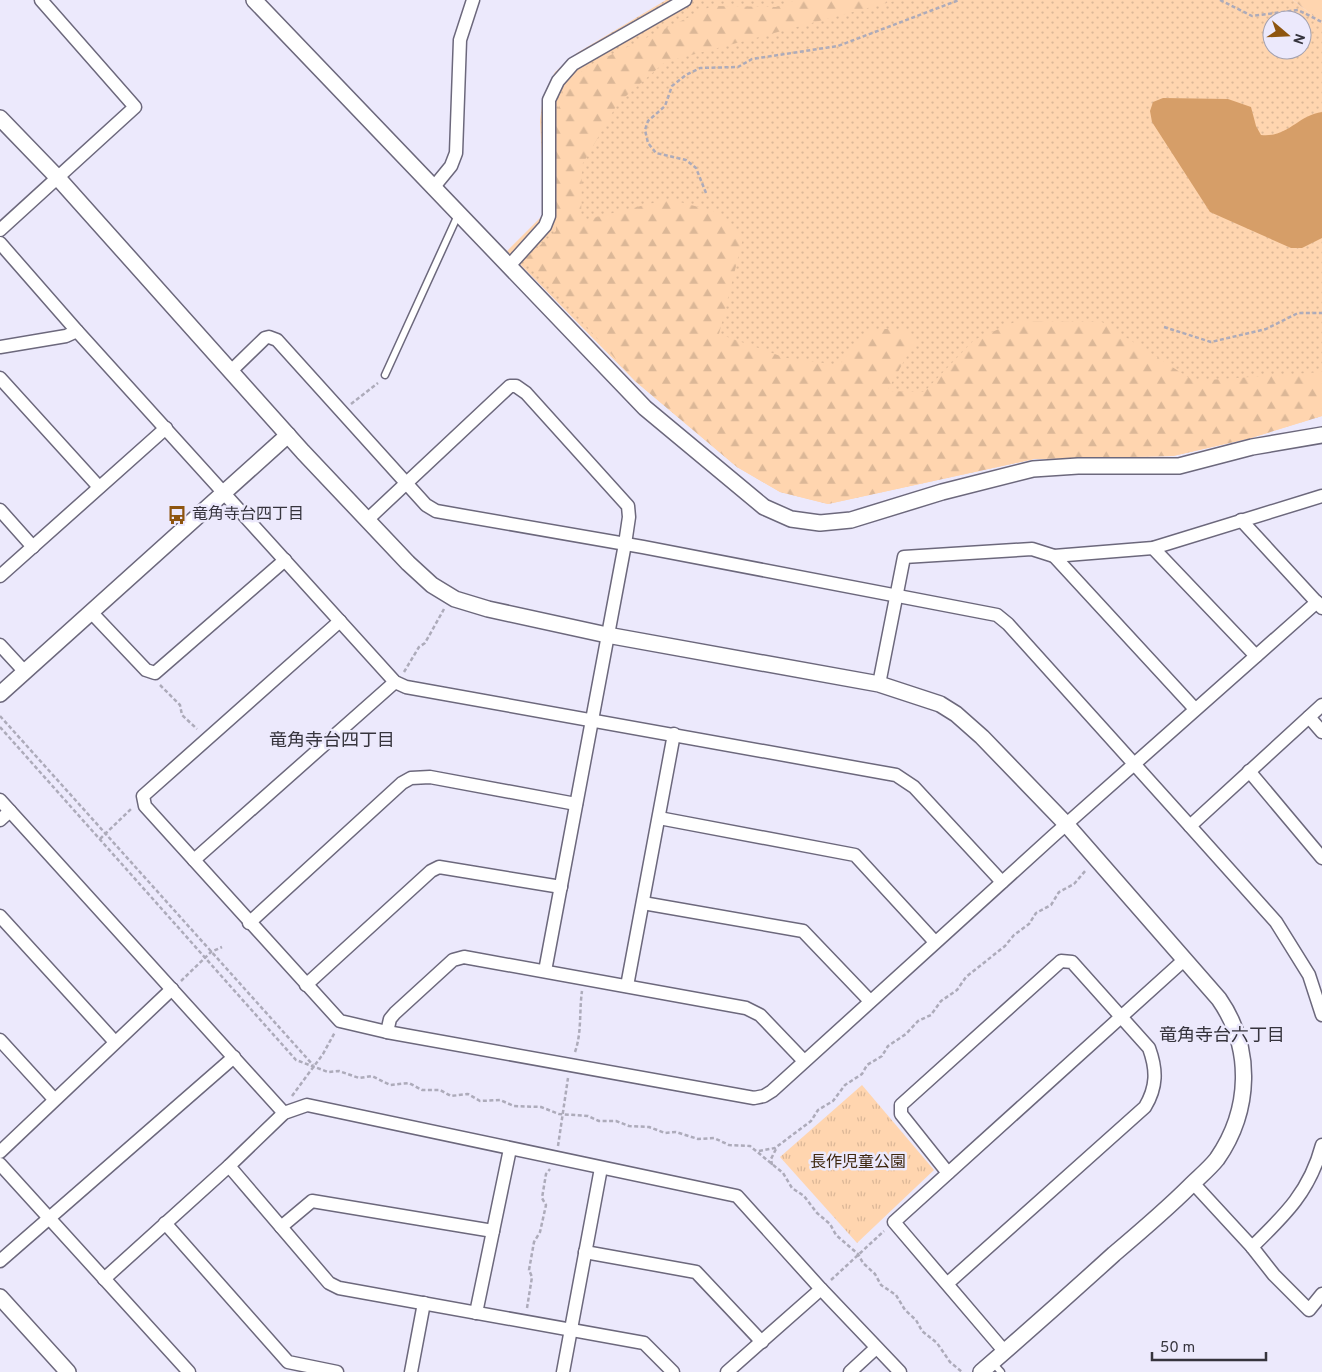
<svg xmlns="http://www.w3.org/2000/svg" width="1322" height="1372" viewBox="0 0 1322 1372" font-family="Overpass,'Noto Sans JP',sans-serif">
  <defs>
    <pattern id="grass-dots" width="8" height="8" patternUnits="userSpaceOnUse" patternTransform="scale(1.25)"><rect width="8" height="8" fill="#ffd5af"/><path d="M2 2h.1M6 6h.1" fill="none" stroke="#dbb797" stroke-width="1.8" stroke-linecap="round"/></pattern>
    <pattern id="forest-firs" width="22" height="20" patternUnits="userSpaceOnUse" patternTransform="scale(1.25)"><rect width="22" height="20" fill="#ffd5af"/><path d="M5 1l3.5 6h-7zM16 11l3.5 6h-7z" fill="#dbb797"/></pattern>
    <pattern id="park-tufts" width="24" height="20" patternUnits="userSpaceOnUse" patternTransform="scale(1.25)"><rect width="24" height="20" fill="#ffd5af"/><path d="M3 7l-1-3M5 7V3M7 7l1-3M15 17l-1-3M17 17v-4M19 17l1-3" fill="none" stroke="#dbb797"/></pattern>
  </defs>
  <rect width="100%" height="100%" fill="#ece9fc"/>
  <path fill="url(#grass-dots)" fill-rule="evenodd" d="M666,0h627l29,23v393l-71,22 -78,18 -139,3 -206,45 -48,-12 -43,-25 -102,-86 -128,-130 38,-38 -5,-92 3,-24 12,-25 22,-19zM1272,20h30v30h-30z"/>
  <g fill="url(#forest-firs)">
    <path d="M796,0h102l-233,62 -47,41 -36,62 -1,56 88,-22 44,12 30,27 -24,96 67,24 53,7 30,-36h36l10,13 -28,49 37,1 50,-52 43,-19 85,1 92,59 128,-9v44l-71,22 -78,18 -139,3 -206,45 -48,-12 -43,-25 -102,-86 -109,-123 30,-27 -2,-106 10,-38 24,-21 124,-60 64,1z"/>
    <path d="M1293,0h29v23z"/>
  </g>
  <path fill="url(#park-tufts)" d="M862,1085l72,85 -77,73 -77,-86z"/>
  <path fill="#d69e68" d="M1163,98l65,1 23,8 5,19 5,9c27,3 37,-20 61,-23v126l-20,10h-11l-81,-36 -58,-90 -2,-11 3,-9z"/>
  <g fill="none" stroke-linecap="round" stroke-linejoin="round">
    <g stroke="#6c687c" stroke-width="9">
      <g id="service">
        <path d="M385,375l73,-160"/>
        <path d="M993,1363l8,9"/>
      </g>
    </g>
    <g stroke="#6c687c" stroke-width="15">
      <g id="minor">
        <path d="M433,188l18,-22 5,-13 4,-113 13,-40"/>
        <path d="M0,230l135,-123 -94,-107"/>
        <path d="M0,243l77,88 318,351 11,5 490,88 18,12 88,95"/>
        <path d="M509,266l36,-40 4,-10v-116l9,-19 15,-17 112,-64"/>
        <path d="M0,347l66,-11 11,-5"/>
        <path d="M231,371l34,-33 4,-1 8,3 149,165 10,6 207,36 354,68 11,9 182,202 132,-121"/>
        <path d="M0,378l99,109"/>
        <path d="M0,510l33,37"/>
        <path d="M367,520l143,-134h6l10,7 102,113 1,11 -4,27 -80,427"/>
        <path d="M1241,520l81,88"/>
        <path d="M1153,548l103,108"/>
        <path d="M1054,556l141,153"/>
        <path d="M0,576l166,-148"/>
        <path d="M91,612l55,58 9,3 130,-113"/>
        <path d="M340,621l-197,175 2,10 195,215 47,11 367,66 10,-2 8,-5 281,-255 264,-234"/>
        <path d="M0,645l24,26"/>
        <path d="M879,684l25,-127 128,-8 22,7 99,-8 169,-52"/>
        <path d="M1309,717l13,15"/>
        <path d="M1249,771l73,87"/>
        <path d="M0,800l284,313"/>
        <path d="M659,818l196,37 80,87"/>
        <path d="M0,820l10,-9"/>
        <path d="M1190,826l86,96 33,53 13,40"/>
        <path d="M194,860l201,-178"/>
        <path d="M643,903l160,28 67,70"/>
        <path d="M0,916l115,126"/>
        <path d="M249,923l153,-140 9,-5 19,-1 146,27"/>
        <path d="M306,985l125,-114 8,-4 122,20"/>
        <path d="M627,986l47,-252"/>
        <path d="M387,1032l3,-13 5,-6 58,-53 11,-3 282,51 14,7 44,46"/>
        <path d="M0,1040l54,59"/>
        <path d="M0,1152l172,-163"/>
        <path d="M0,1164l189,208"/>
        <path d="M229,1166l100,117 10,5 305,55 29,29"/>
        <path d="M1193,1183l59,64 22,28 35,35 13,-16"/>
        <path d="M165,1223l123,139 49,10"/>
        <path d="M281,1227l31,-26 181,30"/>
        <path d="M1252,1247c33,-32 58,-56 70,-102"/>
        <path d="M585,1252l111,20 66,70"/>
        <path d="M0,1261l234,-204"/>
        <path d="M104,1279l125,-113 55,-53 23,-8 430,91 84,93 79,83"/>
        <path d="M948,1283l197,-176c12,-20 12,-37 4,-59l-77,-86 -11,-1 -160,144v9l47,59"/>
        <path d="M476,1313l34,-164"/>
        <path d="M1005,1352l-111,-130 290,-262"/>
        <path d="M411,1372l13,-69"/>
        <path d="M563,1372l38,-204"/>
        <path d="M727,1372l94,-83"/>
        <path d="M850,1372l26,-24"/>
      </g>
    </g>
    <g stroke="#6c687c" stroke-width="18">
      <g id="tertiary">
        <path d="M254,0l391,408 119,99 27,12 29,4 31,-3 91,-28 91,-23 45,-3h101l73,-19 70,-12"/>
        <path d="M0,118l58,60 245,274 105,111 24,22 23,14 33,10 119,26 272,49 61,20 16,10 26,23 84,87 153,175c34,49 32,111 -2,160 -8,10 -18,18 -27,27 -24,24 -50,46 -76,68 -44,40 -88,79 -133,118"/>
        <path d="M0,694l288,-259"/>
        <path d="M0,1297l68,75"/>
      </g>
    </g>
    <g stroke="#adabba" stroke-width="2.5" stroke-dasharray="4 2.5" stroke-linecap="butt">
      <path d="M1220,0l32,16 46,-6 24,12"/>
      <path d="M706,193l-10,-25 -10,-8 -30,-7 -8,-10 -3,-13 3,-9 17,-15 7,-20 14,-11 14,-7 38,-1 14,-8 86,-13 121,-46"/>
      <path d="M1164,327l47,15 55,-13 32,-16h24"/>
      <path d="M351,404l27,-21"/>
      <path d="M404,672l15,-25 6,-4 19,-34"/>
      <path d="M160,685l20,20 2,10 15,14"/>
      <path d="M0,716l313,349"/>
      <path d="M0,727l296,333 32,12 11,-1 20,7 13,-2 18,9 19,-2 13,7h18l11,6 17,-2 12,7 20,-1 14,6 27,1 18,7 29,2 11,5h17l13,5 20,1 16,6 11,-1 22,7 16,-1 15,7 21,1 33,27 9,15 12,8 13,17 13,11 6,11 22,19 5,9 12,11 6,11 15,10 9,15 11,10 6,11 15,12 13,19 12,10"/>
      <path d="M100,839l31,-30"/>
      <path d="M181,981l30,-29 11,-5"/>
      <path d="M575,1052c7,-20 4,-40 7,-61"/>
      <path d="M292,1096l31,-42 12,-22"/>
      <path d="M558,1146l10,-68"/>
      <path d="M759,1151l16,-3 36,-27 7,-11 15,-9 12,-16 17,-11 5,-9 15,-9 6,-10 18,-12 12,-13 13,-6 10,-14 16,-11 9,-13 39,-31 9,-11 15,-11 7,-11 15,-8 8,-13 15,-8 12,-14"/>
      <path d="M772,1165l-1,-6 6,-12"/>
      <path d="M831,1280l53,-49"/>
      <path d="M527,1308l5,-31 -3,-7 5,-28 6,-10 6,-27 -4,-7 4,-24 4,-5"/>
    </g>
    <use href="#service" stroke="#fff" stroke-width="6"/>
    <use href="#minor" stroke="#fff" stroke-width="12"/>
    <use href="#tertiary" stroke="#fff" stroke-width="15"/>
  </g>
  <defs>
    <g id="bus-bare" transform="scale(1.5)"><path d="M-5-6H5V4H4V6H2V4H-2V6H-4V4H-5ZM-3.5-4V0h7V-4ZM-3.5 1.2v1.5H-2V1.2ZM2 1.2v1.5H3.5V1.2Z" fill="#8e550f" stroke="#ece9fc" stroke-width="2.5" paint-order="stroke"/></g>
  </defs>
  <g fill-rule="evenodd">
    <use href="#bus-bare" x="177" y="515"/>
  </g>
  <g text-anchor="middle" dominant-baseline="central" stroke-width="5" stroke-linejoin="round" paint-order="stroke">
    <g font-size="16" fill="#36343d" stroke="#ece9fc" text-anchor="start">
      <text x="192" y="515">竜角寺台四丁目</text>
    </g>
    <g font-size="16" fill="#3f2810" stroke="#ece9fc">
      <text x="858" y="1163">長作児童公園</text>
    </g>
    <g font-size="18" fill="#36343d" stroke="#ece9fc">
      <text x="332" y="741">竜角寺台四丁目</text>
      <text x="1222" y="1036">竜角寺台六丁目</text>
    </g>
  </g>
  <g transform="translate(1287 35) rotate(109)"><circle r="24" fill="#ece9fc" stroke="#a3a1b0"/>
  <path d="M0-4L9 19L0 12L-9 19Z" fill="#8e550f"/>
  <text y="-8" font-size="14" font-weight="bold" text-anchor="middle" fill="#36343d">N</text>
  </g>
  <path d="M1152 1352v8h114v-8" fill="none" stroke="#36343d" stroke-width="2.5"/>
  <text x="1160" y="1352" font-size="15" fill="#36343d" stroke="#ece9fc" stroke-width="4" paint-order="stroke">50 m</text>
</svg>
